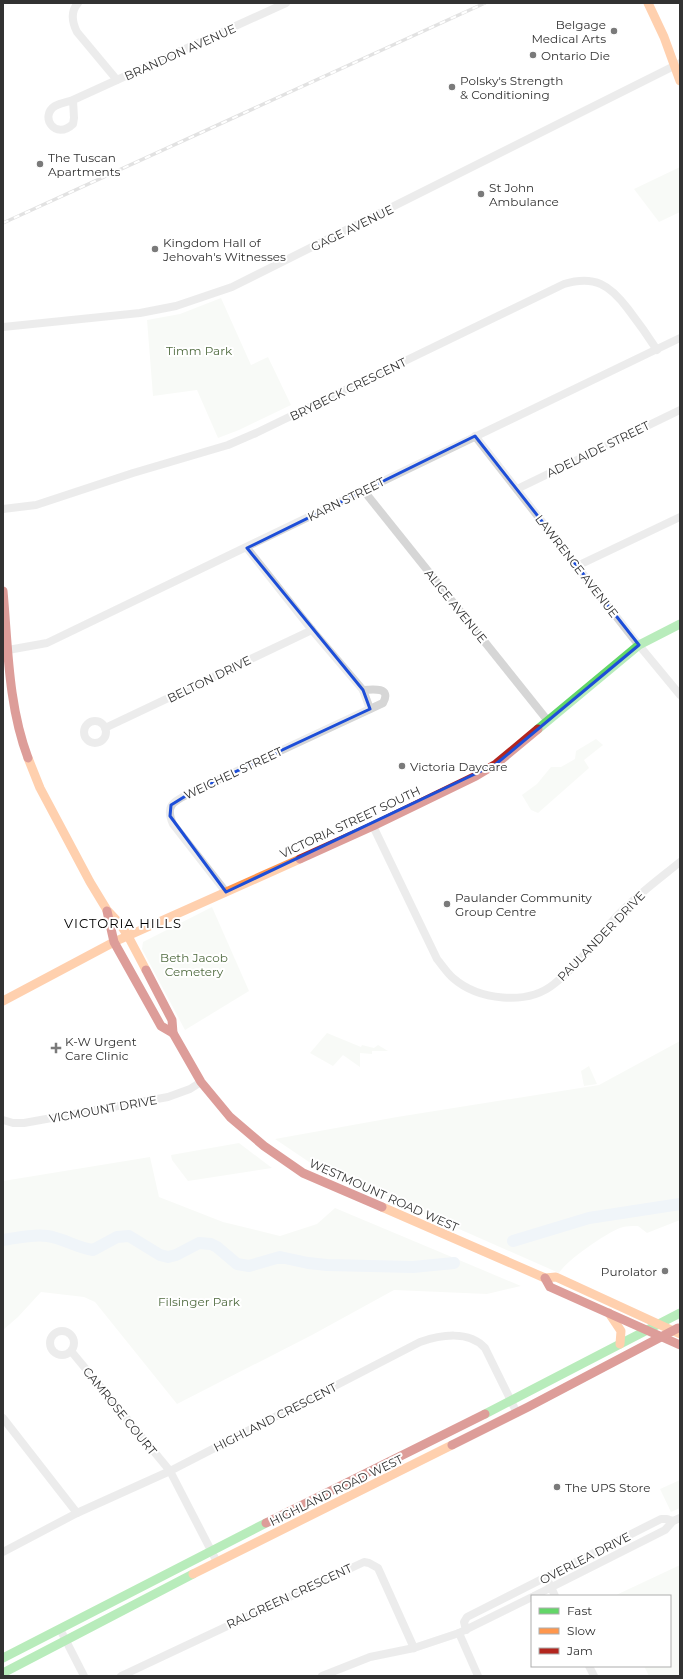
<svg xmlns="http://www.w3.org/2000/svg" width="683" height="1679" viewBox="0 0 683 1679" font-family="Montserrat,sans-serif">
  <rect width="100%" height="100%" fill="#fff"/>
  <g fill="#f0f4ed">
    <path d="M680,167v45l-21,10 -25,-33z"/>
    <path d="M221,298l30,67 17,-8 23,48 -52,25 -21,8 -21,-48 -44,6 -6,-76 33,-6z"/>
    <path d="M596,739l7,6 -19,15 5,8 -51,45 -7,-3 -9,-15 15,-11 14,-17h10l14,-8 1,-8z"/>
    <path d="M212,907l37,84 -64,39 -43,-81 1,-7z"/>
    <path d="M327,1033l34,14 1,-2 12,3 4,-3 10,6h-16v3l-12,-1v14l-17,-12 -10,11 -23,-13z"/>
    <path d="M680,1041v179l-33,13 -9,-7c-6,0 -13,0 -18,2 -15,6 -53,32 -61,45l-247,-109 -37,-25 122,-22 202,-32z"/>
    <path d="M589,1066l8,18 -13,2 -3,-15z"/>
    <path d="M239,1143l33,25 -84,13 -16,-21 -1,-5z"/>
    <path d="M150,1157l9,40 64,25 57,14 37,-12 18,-16 186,78 -34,8 -93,-4 -82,45 -135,69 -82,-102 -11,-5 -43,-5 -23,25 -15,13v-149z"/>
    <path d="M680,1480v28l-9,4 -11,-23z"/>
    <path d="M680,1565v111h-31l-5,-10h26v-70h-56z"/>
  </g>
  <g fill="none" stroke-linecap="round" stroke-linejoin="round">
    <g stroke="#dee8f2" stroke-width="12">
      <path d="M3,1240c15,-2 29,-6 44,-4 16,2 30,12 46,14l24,-13 12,-1 31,19 8,2 8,-2 23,-12 12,1 6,3 20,17 12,2 31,-9 28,6 19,2 86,2 41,-4"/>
      <path d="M513,1241l76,-23 91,-14"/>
    </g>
    <g stroke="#d6d6d6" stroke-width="8">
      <path d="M78,3c-8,9 -6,19 -1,29l40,48"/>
      <path d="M73,100l1,18 -1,6c-18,17 -34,-8 -18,-18 5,-3 12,-4 18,-6l213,-97"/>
      <path d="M3,327l137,-14 36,-7 56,-19 448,-224"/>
      <path d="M475,436l158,202 47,57"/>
      <path d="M517,489l163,-79"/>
      <path d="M364,491l184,230"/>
      <path d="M3,509l33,-4 97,-32 95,-28 28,-12 308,-149c31,-9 46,1 64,25 10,13 20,27 29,41"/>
      <path d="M247,548l65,82 51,60 7,19"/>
      <path d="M577,566l103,-49"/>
      <path d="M8,650l39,-7 633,-305"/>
      <circle cx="95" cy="732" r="11"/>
      <path d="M105,728l207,-98"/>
      <path d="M373,826l64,133c5,6 10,14 16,19 25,22 74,28 101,6 25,-20 43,-46 64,-69 19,-20 41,-36 62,-53"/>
      <path d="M226,892l-53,-68c-9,-20 2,-23 19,-32l191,-89c9,-16 -10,-14 -20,-13"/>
      <path d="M3,1120l10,3h11l144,-26 22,-8 11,-7"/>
      <circle cx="62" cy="1343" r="12"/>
      <path d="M71,1351l99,120 47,91"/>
      <path d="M3,1418l74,95"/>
      <path d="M3,1552l74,-39 93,-42 250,-129c20,-7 49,-12 65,6l32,65"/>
      <path d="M549,1583l6,13"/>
      <path d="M534,1596l131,-66 8,-9 7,-3"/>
      <path d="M60,1629l24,47"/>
      <path d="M466,1630l-2,-8 3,-5 194,-98h6l6,2"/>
      <path d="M459,1633l19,43"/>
      <path d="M589,1666l5,10"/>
      <path d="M121,1676l243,-114 5,1 9,5 36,80"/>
      <path d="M322,1676l48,-19 44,-9 45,-15 73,-36"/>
    </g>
    <g stroke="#63d668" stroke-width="9">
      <path d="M538,729l101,-84 41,-21"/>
      <path d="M485,1414l195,-101"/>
      <path d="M3,1658l263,-135"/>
      <path d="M3,1673l190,-99"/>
    </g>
    <g stroke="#ff974d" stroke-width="9">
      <path d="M648,3l16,34 16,44"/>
      <path d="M28,758l12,30 50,94 17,28 13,14 8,12 18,34"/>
      <path d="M3,1001l111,-59 186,-83"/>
      <path d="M382,1207l163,71 11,-1 124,57"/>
      <path d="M609,1313l12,18 -1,13"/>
      <path d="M193,1574l259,-129"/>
    </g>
    <g stroke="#b3261e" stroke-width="9">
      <path d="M3,591c5,55 5,114 25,167"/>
      <path d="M300,859l73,-33 103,-50 20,-12 42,-35"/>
      <path d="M107,911l7,31 47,84 12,7"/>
      <path d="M146,970l26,50 1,13 28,49 29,35 34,29 39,27 79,34"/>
      <path d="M545,1278l5,9 130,58"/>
      <path d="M452,1445l76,-38 150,-79"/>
      <path d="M266,1523l219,-109"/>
    </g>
    <g stroke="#bebebe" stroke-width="3.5">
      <path id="rail" d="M3,223l482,-220"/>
    </g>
    <use href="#rail" stroke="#fff" stroke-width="2" stroke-dasharray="6" stroke-linecap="butt"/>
  </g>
  <path d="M0 0H683V1679H0ZM475,436l164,209 -143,119 -270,128 -56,-76 1,-11 21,-13 178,-83 -7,-19 -116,-142z" fill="#fff" fill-opacity=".55" fill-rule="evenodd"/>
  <path fill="none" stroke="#1d4ed8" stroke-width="3" stroke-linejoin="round" d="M475,436l164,209 -143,119 -270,128 -56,-76 1,-11 21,-13 178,-83 -7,-19 -116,-142z"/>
  <g fill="#7a7a7a" stroke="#fff" stroke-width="1.5">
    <circle cx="614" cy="31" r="4"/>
    <circle cx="533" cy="55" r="4"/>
    <circle cx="452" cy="87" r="4"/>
    <circle cx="40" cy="164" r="4"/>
    <circle cx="481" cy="194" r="4"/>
    <circle cx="155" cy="249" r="4"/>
    <circle cx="402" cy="766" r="4"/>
    <circle cx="447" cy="904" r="4"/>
    <path d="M54 1042h4v4h4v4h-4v4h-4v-4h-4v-4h4z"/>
    <circle cx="665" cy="1271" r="4"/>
    <circle cx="557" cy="1487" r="4"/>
  </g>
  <g text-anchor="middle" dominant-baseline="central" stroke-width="4" stroke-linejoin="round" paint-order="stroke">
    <g font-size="12" fill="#323232" stroke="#fff" text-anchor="start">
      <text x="606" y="24" text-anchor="end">Belgage<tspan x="606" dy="14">Medical Arts</tspan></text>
      <text x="541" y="55">Ontario Die</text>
      <text x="460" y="80">Polsky's Strength<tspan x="460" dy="14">&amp; Conditioning</tspan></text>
      <text x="48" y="157">The Tuscan<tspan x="48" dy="14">Apartments</tspan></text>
      <text x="489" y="187">St John<tspan x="489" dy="14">Ambulance</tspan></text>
      <text x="163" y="242">Kingdom Hall of<tspan x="163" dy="14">Jehovah's Witnesses</tspan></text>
      <text x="410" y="766">Victoria Daycare</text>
      <text x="455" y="897">Paulander Community<tspan x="455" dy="14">Group Centre</tspan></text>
      <text x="65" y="1041">K-W Urgent<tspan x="65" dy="14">Care Clinic</tspan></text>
      <text x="657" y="1271" text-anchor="end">Purolator</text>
      <text x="565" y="1487">The UPS Store</text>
    </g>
    <g font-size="12" fill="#323232" stroke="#fff">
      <text transform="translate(180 52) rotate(-24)">BRANDON AVENUE</text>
      <text transform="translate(352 228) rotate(-26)">GAGE AVENUE</text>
      <text transform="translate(348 389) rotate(-26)">BRYBECK CRESCENT</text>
      <text transform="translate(598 449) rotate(-26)">ADELAIDE STREET</text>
      <text transform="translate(346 499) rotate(-26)">KARN STREET</text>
      <text transform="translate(577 566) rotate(52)">LAWRENCE AVENUE</text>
      <text transform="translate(456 606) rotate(51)">ALICE AVENUE</text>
      <text transform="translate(209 679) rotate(-26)">BELTON DRIVE</text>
      <text transform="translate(233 773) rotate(-25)">WEICHEL STREET</text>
      <text transform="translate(350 822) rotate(-25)">VICTORIA STREET SOUTH</text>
      <text transform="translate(601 936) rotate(-46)">PAULANDER DRIVE</text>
      <text transform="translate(103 1109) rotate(-10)">VICMOUNT DRIVE</text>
      <text transform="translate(384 1195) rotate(24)">WESTMOUNT ROAD WEST</text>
      <text transform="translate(120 1411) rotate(51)">CAMROSE COURT</text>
      <text transform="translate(275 1417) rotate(-27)">HIGHLAND CRESCENT</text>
      <text transform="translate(336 1490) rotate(-26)">HIGHLAND ROAD WEST</text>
      <text transform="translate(585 1558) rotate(-27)">OVERLEA DRIVE</text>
      <text transform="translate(289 1596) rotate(-25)">RALGREEN CRESCENT</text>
    </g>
    <g font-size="12" fill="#516c41" stroke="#fff">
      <text x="199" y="350">Timm Park</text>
      <text x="194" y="957">Beth Jacob<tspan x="194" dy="14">Cemetery</tspan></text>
      <text x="199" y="1301">Filsinger Park</text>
    </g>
    <g font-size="13" letter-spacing="1" fill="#000" stroke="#fff">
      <text x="123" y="923">VICTORIA HILLS</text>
    </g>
  </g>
  <rect width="683" height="1679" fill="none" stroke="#323232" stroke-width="8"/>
  <rect x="531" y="1595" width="140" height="72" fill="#ffffff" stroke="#adadad"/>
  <rect x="539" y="1608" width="20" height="6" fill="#63d668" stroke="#adadad"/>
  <text x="567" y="1615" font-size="12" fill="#323232">Fast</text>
  <rect x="539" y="1628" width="20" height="6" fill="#ff974d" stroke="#adadad"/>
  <text x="567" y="1635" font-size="12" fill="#323232">Slow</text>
  <rect x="539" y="1648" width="20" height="6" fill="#b3261e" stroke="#adadad"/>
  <text x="567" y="1655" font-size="12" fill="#323232">Jam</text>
</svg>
